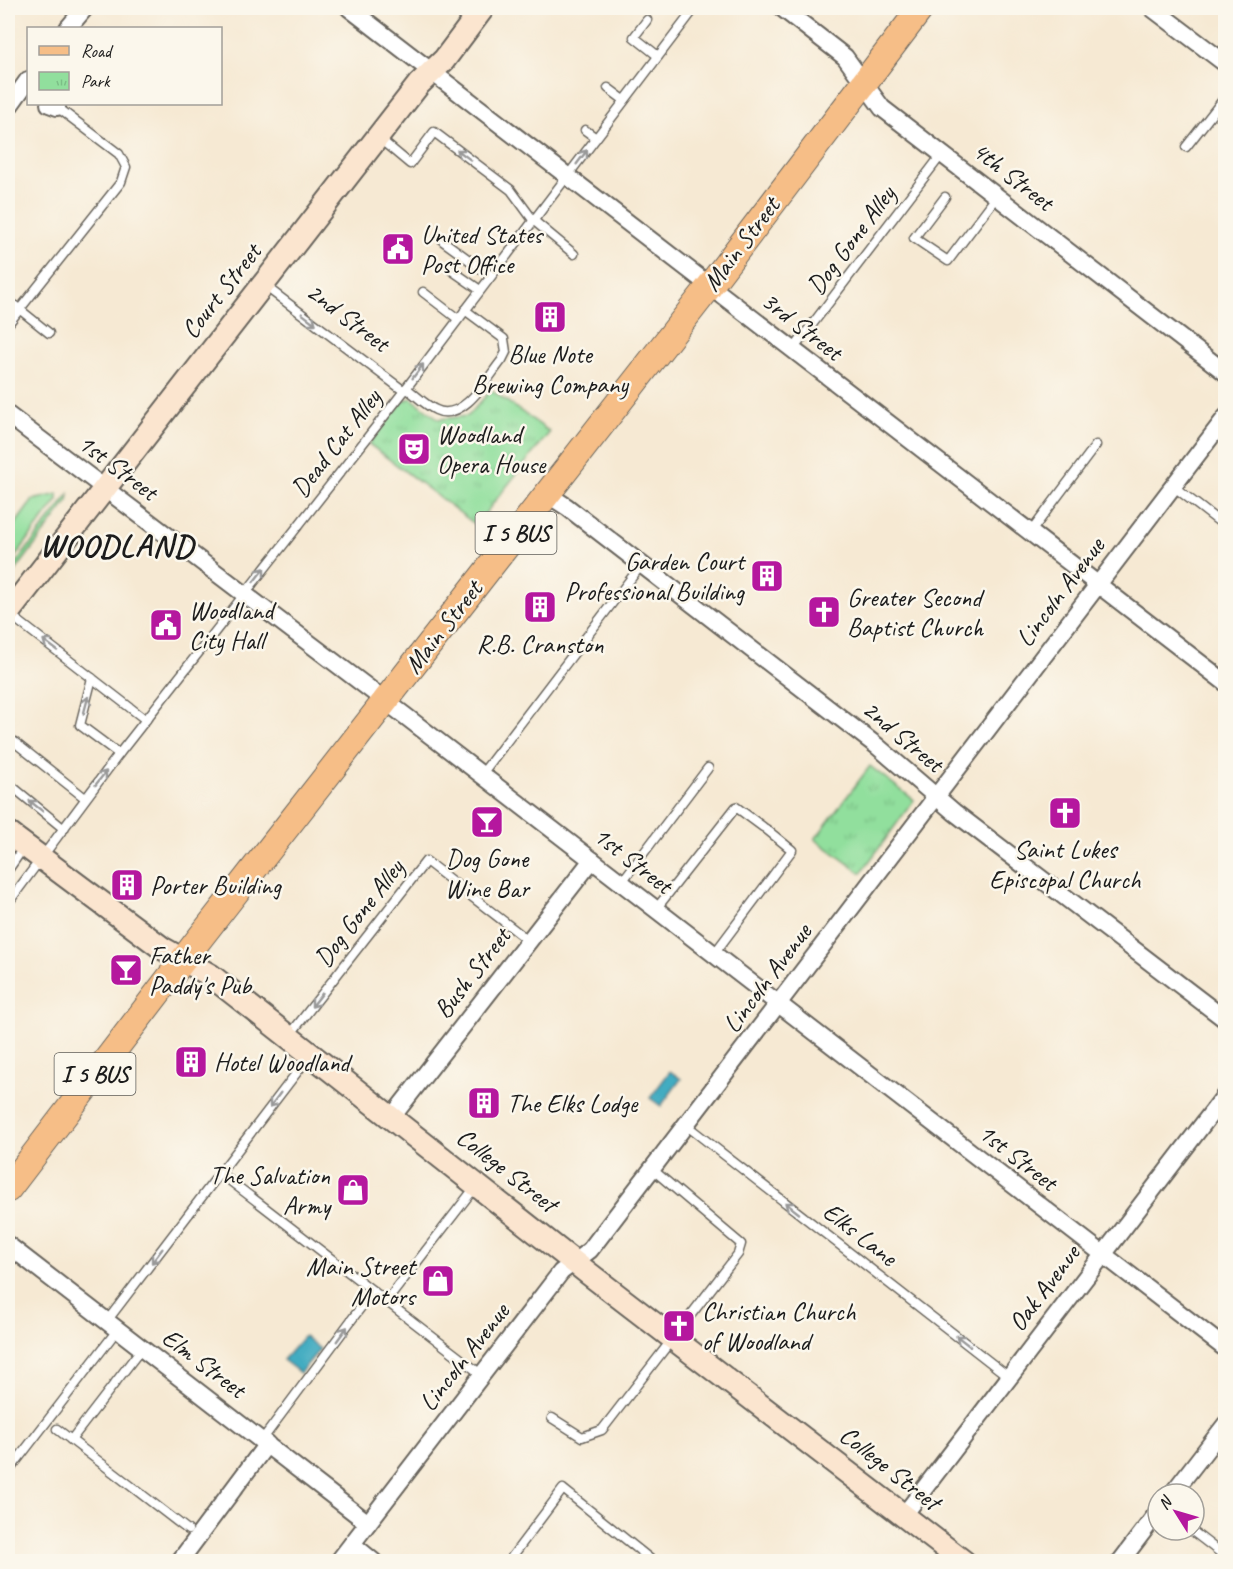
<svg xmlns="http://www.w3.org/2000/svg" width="1233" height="1569" viewBox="0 0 1233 1569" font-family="Caveat,sans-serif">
  <defs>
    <pattern id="park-tufts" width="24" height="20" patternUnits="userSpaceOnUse" patternTransform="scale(1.5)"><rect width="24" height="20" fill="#91df9d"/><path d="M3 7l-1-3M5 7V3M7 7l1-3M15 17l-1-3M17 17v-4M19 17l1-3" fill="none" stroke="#7cbf87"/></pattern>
  </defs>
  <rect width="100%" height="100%" fill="#fbf7ec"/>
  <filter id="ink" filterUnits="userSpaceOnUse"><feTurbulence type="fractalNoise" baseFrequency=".0167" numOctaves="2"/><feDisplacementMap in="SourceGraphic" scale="12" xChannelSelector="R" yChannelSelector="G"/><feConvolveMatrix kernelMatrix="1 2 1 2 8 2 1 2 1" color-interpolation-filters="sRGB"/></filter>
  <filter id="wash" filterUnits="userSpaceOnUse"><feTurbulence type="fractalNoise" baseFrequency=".008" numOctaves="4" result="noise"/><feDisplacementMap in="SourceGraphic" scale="24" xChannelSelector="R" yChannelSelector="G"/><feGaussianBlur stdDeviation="1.35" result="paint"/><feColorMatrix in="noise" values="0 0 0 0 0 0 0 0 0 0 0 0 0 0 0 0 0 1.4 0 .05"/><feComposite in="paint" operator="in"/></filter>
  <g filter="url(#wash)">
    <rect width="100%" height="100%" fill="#f6e9d3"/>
    <g fill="#91df9d" stroke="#567e5c" stroke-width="1.5">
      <path d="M58,494v6l-50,66v-32l25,-34z"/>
      <path d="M69,494l-1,7 -60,80v-7z"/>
    </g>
    <g fill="url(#park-tufts)" stroke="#567e5c" stroke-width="1.5">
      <path d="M491,390l59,42 -74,93 -107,-81 34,-43 8,-3 28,21 29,-3z"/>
      <path d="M870,766l44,34 -53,73 -46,-34z"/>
    </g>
    <g fill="#42acc1" stroke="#2f646e" stroke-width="1.5">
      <path d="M670,1071l11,8 -20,27 -11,-8z"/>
      <path d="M304,1336l16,13 -20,24 -17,-13z"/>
    </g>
  </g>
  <g filter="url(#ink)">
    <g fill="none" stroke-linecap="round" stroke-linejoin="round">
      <g stroke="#68645c" stroke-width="11">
        <g id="lane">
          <path d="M423,8h7"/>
          <path d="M647,20l-13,17 24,19"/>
          <path d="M608,88l16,12"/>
          <path d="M585,130l11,8"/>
          <path d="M380,139l30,25 24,-32 77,58 22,30 41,34"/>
          <path d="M1186,147l40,-51"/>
          <path d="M945,197l-31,41 34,23 49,-65"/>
          <path d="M443,241l48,35"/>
          <path d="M447,267l33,23"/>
          <path d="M265,286l139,105"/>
          <path d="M423,292l35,27"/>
          <path d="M8,300l41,33"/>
          <path d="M8,324l113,-142 5,-15 -7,-13 -62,-47"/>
          <path d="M792,351l150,-197"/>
          <path d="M406,388c10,7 19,17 30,22 27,13 52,-33 66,-50l4,-8 -2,-13 -39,-29"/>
          <path d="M1173,486l53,41"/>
          <path d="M1030,533l66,-88"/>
          <path d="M8,613l138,107"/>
          <path d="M92,678l-12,47 39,29"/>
          <path d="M8,737l77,61"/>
          <path d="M481,775l161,-211"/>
          <path d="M8,783l56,46"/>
          <path d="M8,870l16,-23"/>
          <path d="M621,883l87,-115"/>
          <path d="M8,903l111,-149 285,-363 291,-383"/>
          <path d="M656,909l80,-102 27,20"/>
          <path d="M714,954l78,-104 -26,-21"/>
          <path d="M289,1036l137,-175 103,80"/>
          <path d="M686,1125l323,252"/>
          <path d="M220,1173l262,202"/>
          <path d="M386,1302l90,-116"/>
          <path d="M107,1321l204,-267"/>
          <path d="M552,1418l30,19 20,-7 136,-176 3,-10 -89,-75"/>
          <path d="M57,1429l131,101"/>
          <path d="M71,1440l71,-92"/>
          <path d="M262,1440l111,-149"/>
          <path d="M8,1472l110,-143"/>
          <path d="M1191,1530l35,27"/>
          <path d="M508,1562l55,-73 91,73"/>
        </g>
      </g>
      <g stroke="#68645c" stroke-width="20">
        <g id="street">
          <path d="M349,8l877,675"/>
          <path d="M782,8l63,49 37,51 344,265"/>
          <path d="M1152,8l74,56"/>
          <path d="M68,28l17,-20"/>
          <path d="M49,104l8,3"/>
          <path d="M8,108l20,-28"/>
          <path d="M8,415l396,300 822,634"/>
          <path d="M547,494l20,13 310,239 77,66 272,208"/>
          <path d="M392,1117l200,-257"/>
          <path d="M8,1245l360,278"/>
          <path d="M1172,1494l54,-70"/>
          <path d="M904,1515l322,-421"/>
          <path d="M352,1544l22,18"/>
          <path d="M179,1562l88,-118"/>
          <path d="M338,1562l223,-290 29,-22 636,-833"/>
          <path d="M1120,1562l38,-50"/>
        </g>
      </g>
      <g stroke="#68645c" stroke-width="26">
        <g id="secondary">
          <path d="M8,613l411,-529 25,-24 39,-52"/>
          <path d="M8,833l154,115 48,27 378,298 376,289"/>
        </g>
      </g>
      <g stroke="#68645c" stroke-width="28">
        <path id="primary" d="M8,1189l188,-246 513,-656 212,-279"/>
      </g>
      <use href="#lane" stroke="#fff" stroke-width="8"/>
      <use href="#street" stroke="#fff" stroke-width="16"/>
      <use href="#secondary" stroke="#fbe5cf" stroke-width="22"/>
      <use href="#primary" stroke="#f6be87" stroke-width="26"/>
    </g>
    <defs><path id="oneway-shaft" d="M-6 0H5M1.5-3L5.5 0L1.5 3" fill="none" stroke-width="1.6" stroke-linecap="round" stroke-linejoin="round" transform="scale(1.5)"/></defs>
    <g stroke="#999">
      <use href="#oneway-shaft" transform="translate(464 155) rotate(-143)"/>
      <use href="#oneway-shaft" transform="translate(582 157) rotate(-53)"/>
      <use href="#oneway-shaft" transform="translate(309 319) rotate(37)"/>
      <use href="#oneway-shaft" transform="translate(418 371) rotate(-53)"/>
      <use href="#oneway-shaft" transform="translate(259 575) rotate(-52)"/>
      <use href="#oneway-shaft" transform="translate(50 645) rotate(-142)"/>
      <use href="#oneway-shaft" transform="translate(86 705) rotate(-75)"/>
      <use href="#oneway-shaft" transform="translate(101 778) rotate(-52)"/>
      <use href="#oneway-shaft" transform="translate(36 806) rotate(-141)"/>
      <use href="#oneway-shaft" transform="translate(317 1000) rotate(128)"/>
      <use href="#oneway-shaft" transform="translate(275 1100) rotate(127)"/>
      <use href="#oneway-shaft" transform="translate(792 1208) rotate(-142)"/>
      <use href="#oneway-shaft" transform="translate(157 1256) rotate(127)"/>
      <use href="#oneway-shaft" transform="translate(342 1334) rotate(-54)"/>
      <use href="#oneway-shaft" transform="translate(963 1341) rotate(-142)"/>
    </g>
  </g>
  <defs>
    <g id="civic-square" transform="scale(1.725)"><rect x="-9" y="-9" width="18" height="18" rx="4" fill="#b5179e" stroke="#fbf7ec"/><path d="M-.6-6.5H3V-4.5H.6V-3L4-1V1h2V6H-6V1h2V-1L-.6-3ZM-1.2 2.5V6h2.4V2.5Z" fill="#fff"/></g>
    <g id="building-square" transform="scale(1.725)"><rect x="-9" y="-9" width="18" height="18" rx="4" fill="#b5179e" stroke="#fbf7ec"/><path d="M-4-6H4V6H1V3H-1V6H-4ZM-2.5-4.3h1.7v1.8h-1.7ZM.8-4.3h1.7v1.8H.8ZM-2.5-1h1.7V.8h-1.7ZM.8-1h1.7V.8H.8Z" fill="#fff"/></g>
    <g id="theatre-square" transform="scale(1.725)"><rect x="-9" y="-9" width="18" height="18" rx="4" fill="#b5179e" stroke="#fbf7ec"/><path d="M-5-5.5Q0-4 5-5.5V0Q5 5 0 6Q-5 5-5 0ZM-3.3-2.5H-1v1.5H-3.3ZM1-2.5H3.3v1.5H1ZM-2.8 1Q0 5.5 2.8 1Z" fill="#fff"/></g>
    <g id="church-square" transform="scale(1.725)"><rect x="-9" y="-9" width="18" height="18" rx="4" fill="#b5179e" stroke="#fbf7ec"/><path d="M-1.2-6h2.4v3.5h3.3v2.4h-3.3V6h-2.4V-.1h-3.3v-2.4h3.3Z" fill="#fff"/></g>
    <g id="bar-square" transform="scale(1.725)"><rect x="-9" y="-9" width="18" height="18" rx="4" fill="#b5179e" stroke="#fbf7ec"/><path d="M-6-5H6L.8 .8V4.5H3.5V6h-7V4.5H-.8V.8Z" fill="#fff"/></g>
    <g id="shop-square" transform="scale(1.725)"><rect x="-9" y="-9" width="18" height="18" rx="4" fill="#b5179e" stroke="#fbf7ec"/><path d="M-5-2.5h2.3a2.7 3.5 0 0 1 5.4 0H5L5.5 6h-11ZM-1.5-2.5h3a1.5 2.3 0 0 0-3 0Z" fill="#fff"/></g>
  </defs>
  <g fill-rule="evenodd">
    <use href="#civic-square" x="398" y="249"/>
    <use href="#building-square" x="550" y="317"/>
    <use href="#theatre-square" x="414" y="449"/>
    <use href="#building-square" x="767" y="576"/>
    <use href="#building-square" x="540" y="607"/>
    <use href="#church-square" x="824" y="612"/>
    <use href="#civic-square" x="166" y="625"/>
    <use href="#church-square" x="1065" y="813"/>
    <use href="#bar-square" x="487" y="822"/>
    <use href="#building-square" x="127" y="885"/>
    <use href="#bar-square" x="126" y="970"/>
    <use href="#building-square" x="191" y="1062"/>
    <use href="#building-square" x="484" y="1103"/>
    <use href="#shop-square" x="353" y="1190"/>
    <use href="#shop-square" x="438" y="1281"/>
    <use href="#church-square" x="679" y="1326"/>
  </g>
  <g text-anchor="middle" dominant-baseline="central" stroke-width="5" stroke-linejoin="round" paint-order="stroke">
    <g fill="#fbf7ec" stroke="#5f5e5a" stroke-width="1.5">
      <rect x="475.5" y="512" width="81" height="42" rx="4.5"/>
      <rect x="54.5" y="1053" width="81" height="42" rx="4.5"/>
    </g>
    <g font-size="24" font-weight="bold" fill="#1c1c1c">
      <text x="516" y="533">I 5 BUS</text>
      <text x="95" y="1074">I 5 BUS</text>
    </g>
    <g font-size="26" fill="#1c1c1c" stroke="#fbf7ec">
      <text transform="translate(1013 176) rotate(38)">4th Street</text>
      <text transform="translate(851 240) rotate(-53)">Dog Gone Alley</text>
      <text transform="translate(741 244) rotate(-53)">Main Street</text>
      <text transform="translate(221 291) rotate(-52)">Court Street</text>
      <text transform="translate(348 317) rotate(37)">2nd Street</text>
      <text transform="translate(802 326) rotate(38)">3rd Street</text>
      <text transform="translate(336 443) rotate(-52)">Dead Cat Alley</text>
      <text transform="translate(118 467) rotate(37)">1st Street</text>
      <text transform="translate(1060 592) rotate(-53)">Lincoln Avenue</text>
      <text transform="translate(443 627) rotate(-52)">Main Street</text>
      <text transform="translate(903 736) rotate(40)">2nd Street</text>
      <text transform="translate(633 860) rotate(38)">1st Street</text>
      <text transform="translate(359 913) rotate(-52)">Dog Gone Alley</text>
      <text transform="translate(472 973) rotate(-52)">Bush Street</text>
      <text transform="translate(767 978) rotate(-53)">Lincoln Avenue</text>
      <text transform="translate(1018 1157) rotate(38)">1st Street</text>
      <text transform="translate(507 1170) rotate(38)">College Street</text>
      <text transform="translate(860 1234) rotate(38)">Elks Lane</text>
      <text transform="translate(1044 1288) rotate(-53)">Oak Avenue</text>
      <text transform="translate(464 1357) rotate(-52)">Lincoln Avenue</text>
      <text transform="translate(204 1363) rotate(37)">Elm Street</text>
      <text transform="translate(890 1468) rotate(38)">College Street</text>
    </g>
    <g font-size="26" fill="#1c1c1c" stroke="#fbf7ec" text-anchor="start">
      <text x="421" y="234">United States<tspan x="421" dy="30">Post Office</tspan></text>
      <text x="550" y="354" text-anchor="middle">Blue Note<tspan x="550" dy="30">Brewing Company</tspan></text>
      <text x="437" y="434">Woodland<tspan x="437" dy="30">Opera House</tspan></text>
      <text x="744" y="561" text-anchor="end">Garden Court<tspan x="744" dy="30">Professional Building</tspan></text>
      <text x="847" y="597">Greater Second<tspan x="847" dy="30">Baptist Church</tspan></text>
      <text x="189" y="610">Woodland<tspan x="189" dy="30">City Hall</tspan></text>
      <text x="540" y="644" text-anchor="middle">R.B. Cranston</text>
      <text x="1065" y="849" text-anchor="middle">Saint Lukes<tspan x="1065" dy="30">Episcopal Church</tspan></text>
      <text x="487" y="858" text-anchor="middle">Dog Gone<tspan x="487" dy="30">Wine Bar</tspan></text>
      <text x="150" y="885">Porter Building</text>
      <text x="149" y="955">Father<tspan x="149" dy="30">Paddy's Pub</tspan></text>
      <text x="214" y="1062">Hotel Woodland</text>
      <text x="507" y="1103">The Elks Lodge</text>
      <text x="330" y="1175" text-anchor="end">The Salvation<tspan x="330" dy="30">Army</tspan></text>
      <text x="415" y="1266" text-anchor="end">Main Street<tspan x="415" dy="30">Motors</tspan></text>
      <text x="702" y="1311">Christian Church<tspan x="702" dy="30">of Woodland</tspan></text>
    </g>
    <g font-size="32" font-weight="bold" letter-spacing="1.5" fill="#1c1c1c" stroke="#fbf7ec">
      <text x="117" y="545">WOODLAND</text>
    </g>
  </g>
  <rect width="1233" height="1569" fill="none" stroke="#fbf7ec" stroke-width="30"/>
  <rect x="27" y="27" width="195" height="78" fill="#fbf7ec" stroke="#a29f99" stroke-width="1.5"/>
  <rect x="39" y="46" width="30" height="9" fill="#f6be87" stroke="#a29f99" stroke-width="1.5"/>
  <text x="81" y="57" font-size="18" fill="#1c1c1c">Road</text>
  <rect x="39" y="72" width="30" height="18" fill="url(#park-tufts)" stroke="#a29f99" stroke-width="1.5"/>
  <text x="81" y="87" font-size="18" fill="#1c1c1c">Park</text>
  <g transform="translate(1176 1512) rotate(307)"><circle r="28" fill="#fbf7ec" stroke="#a29f99" stroke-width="1.5"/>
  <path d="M0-4.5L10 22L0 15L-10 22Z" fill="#b5179e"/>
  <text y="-9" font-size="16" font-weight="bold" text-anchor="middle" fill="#1c1c1c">N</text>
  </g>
</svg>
